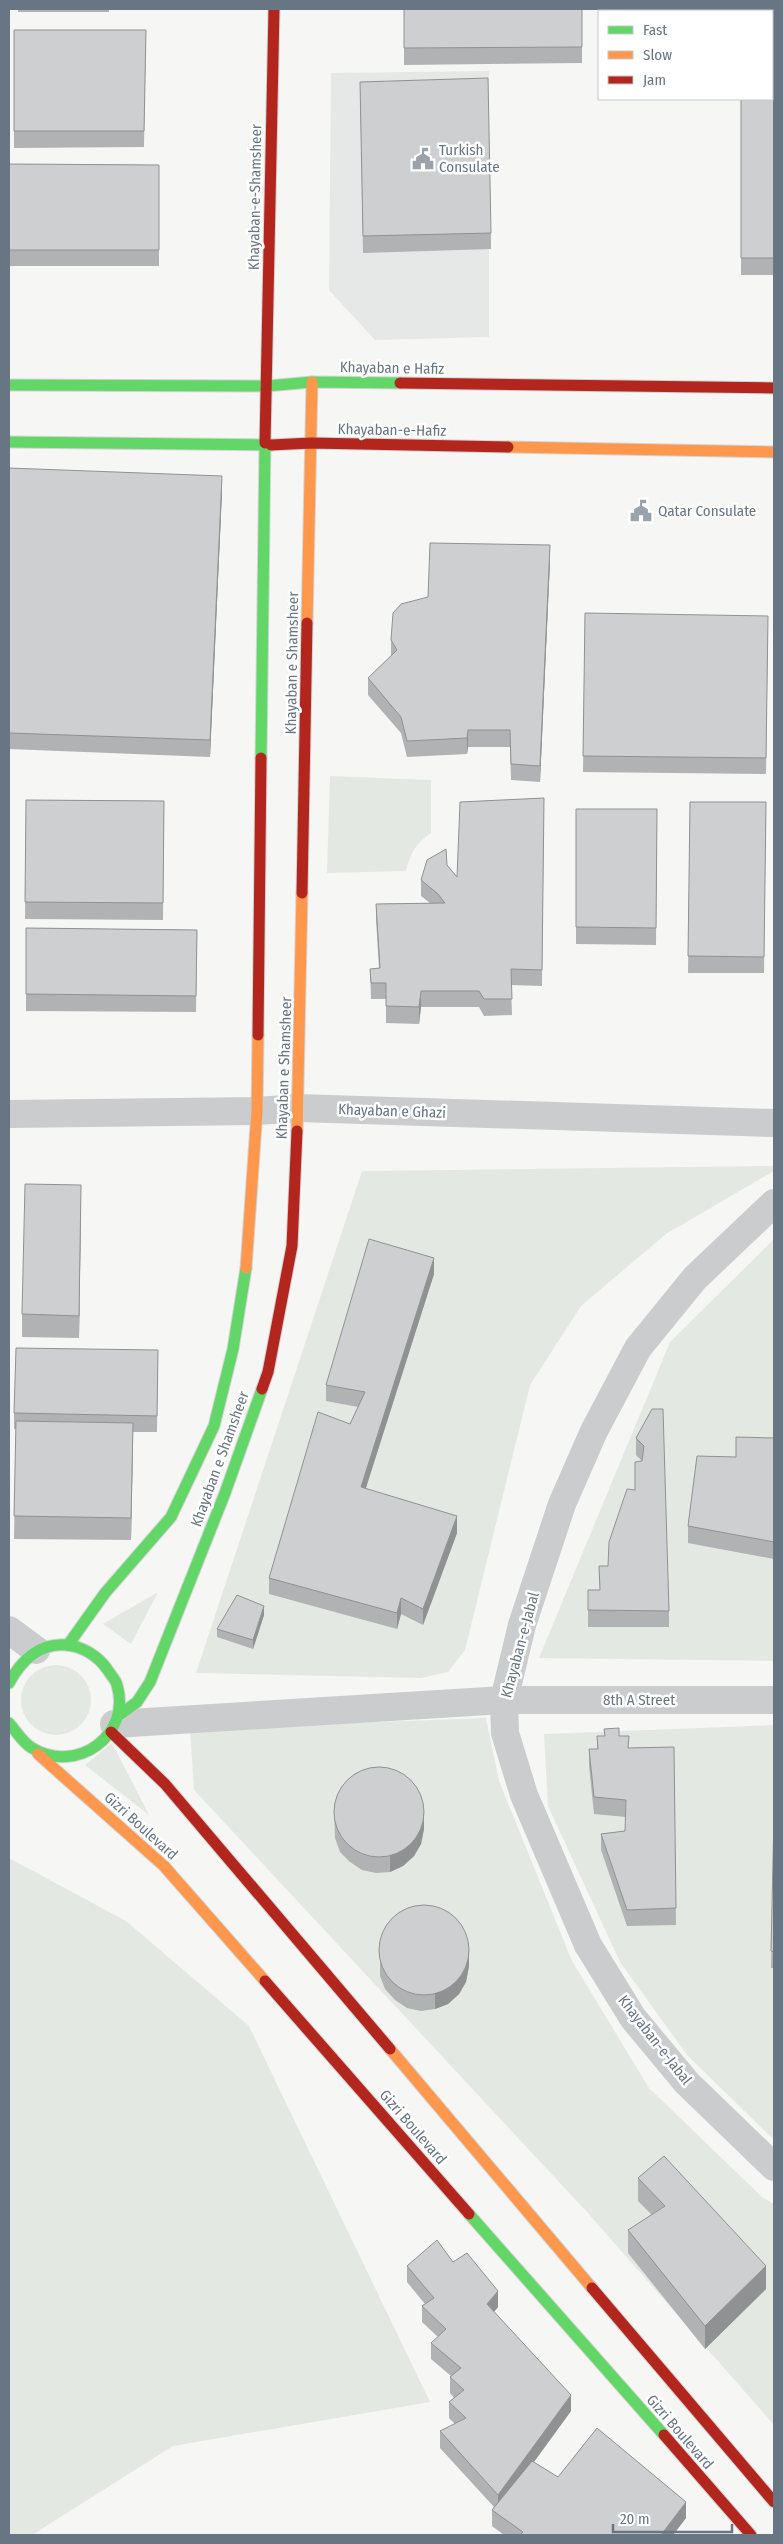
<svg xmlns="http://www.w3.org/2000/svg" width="783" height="2544" viewBox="0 0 783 2544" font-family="'Fira Sans Condensed',sans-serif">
  <rect width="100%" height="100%" fill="#f6f6f5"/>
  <path fill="#e6e8e8" d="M489,71v266l-114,3 -46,-50 2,-217z"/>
  <g fill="#e4e8e3">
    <path d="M330,776l101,4v53c-15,10 -21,20 -25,38l-79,2z"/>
    <path d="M774,1166v5l-108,63 -85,72 -51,79 -65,265 -17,22 -27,6 -225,-5 166,-502z"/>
    <path d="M774,1239v422l-235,-3 131,-316z"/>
    <path d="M158,1592l-27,52 -28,-20z"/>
    <circle cx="56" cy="1700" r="35"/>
    <path d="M486,1718l13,63 73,180 77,127 113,109 12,7v221l-187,-213 -393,-422 -4,-61z"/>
    <path d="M774,1725v415l-87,-85 -67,-93 -72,-156 -4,-72z"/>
    <path d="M112,1743l37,72 -64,-50z"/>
    <path d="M9,1858l117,63 123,105 181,376 -257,44 -141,89h-23z"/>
  </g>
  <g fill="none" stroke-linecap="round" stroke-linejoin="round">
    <g stroke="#d3d4d4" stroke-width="13">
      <g id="fast">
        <path d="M9,385l258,1 45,-4 88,1"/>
        <path d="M9,442l262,3"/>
        <path d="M261,758l4,-315"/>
        <path d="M68,1645l37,-52 66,-76 43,-91 19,-77 13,-81"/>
        <path d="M9,1683c12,-22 30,-40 57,-38 16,1 32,11 41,24 3,5 9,11 10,16 15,50 -40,90 -85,63 -9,-5 -16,-17 -23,-25"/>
        <path d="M118,1716l19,-14 13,-20 75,-189 37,-104"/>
        <path d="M469,2214l195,221"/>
      </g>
    </g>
    <g stroke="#d3d4d4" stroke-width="13">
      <g id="slow">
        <path d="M508,447l266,5"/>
        <path d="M307,623l5,-241"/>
        <path d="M297,1131l5,-238"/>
        <path d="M246,1268l11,-157 1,-76"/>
        <path d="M38,1754l126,112 101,115"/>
        <path d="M390,2049l202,239"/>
      </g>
    </g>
    <g stroke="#d3d4d4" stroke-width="13">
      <g id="jam">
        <path d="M400,383l374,5"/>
        <path d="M265,443l9,-434"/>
        <path d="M271,445l40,-2 197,4"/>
        <path d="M302,893l5,-270"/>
        <path d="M258,1035l3,-277"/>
        <path d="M262,1389l6,-17 24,-126 5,-115"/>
        <path d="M111,1732l54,52 225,265"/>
        <path d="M265,1981l204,233"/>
        <path d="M592,2288l182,214"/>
        <path d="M664,2435l87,100"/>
      </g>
    </g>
    <g stroke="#cbcccd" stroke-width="28">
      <path d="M9,1114l248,-3 41,-3 476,15"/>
      <path d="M774,1203l-79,75 -57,70 -44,83 -32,73 -40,121 -18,75 1,33 19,62 64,150 45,73 54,65 87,84"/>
      <path d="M9,1630l27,20"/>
      <path d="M114,1724l390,-24h270"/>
    </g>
    <use href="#fast" stroke="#63d668" stroke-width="11"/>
    <use href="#slow" stroke="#ff974d" stroke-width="11"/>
    <use href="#jam" stroke="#b3261e" stroke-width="11"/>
  </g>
  <g fill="#b0b2b3">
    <rect x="18" y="9" width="91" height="3"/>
    <path d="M404,9h178v54l-178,2z"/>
    <path d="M14,30h132l-2,117 -130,1z"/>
    <path d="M360,82l131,151v16l-128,4z"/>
    <path d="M774,93v182h-33v-176z"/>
    <path d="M9,164l150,1v101h-150z"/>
    <path d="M9,468l213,24 -12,265 -201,-8z"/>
    <path d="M550,561l-10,221 -29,-2 -1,-33h-42l-1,7 -60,3 -6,-24 -33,-38v-17l23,-22v-16z"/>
    <path d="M585,613l183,19 -2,142 -183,-2z"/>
    <path d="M544,798l-2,188 -31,-1 1,30 -28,1 -5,-9h-58l-2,17 -33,-1v-24h-15l-1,-30 9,-1 -3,-48v-16l54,-1 -9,-7v-16l26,-15 10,12z"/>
    <path d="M26,800l138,1 -1,119 -138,-1z"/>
    <path d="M690,802h76l-2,171h-76z"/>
    <path d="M576,809h81l-1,136 -80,-1z"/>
    <path d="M26,928l171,2 -1,82 -170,-1z"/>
    <path d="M81,1207l-2,131 -57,-1v-23z"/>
    <path d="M434,1274l-68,214 91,45 -34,92 -22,-11 -4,15 -128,-35v-16l81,-154 8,-17 -32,-6v-16z"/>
    <path d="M158,1350l-1,82h-24l-2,108 -117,-1 2,-110h-2v-16z"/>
    <path d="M652,1409l17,202v16h-81v-37h12l-1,-24h9l27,-76 7,-29 -6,-6v-17z"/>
    <path d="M774,1438v121l-86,-16v-17l48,-69z"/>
    <path d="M264,1615l-11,34 -36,-12v-8z"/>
    <path d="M597,1736h22l10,12 45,-1 2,178 -49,1 -26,-76v-16l24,-3 1,-14 -32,-3 -5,-48v-17h8z"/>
    <path d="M334,1807l90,22 -3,15 -7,12 -11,10 -13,6 -14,1 -14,-3 -12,-8 -10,-10 -5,-14z"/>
    <path d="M774,1816v152h-3z"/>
    <path d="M380,1945l89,21 -3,16 -7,12 -11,10 -13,5 -14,2 -14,-3 -12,-8 -10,-11 -5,-13z"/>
    <path d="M638,2178l128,111 -61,60 -77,-96v-23l24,-15 -14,-14z"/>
    <path d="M453,2262l45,45 -4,5 77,99 -37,51 24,15 128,41 -13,17h-169l-12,-9v-16l2,-3 -54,-59v-17l15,-7 -6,-6v-16l5,-4 -4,-5v-16l1,-1 -20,-17v-16l7,-6 -16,-15v-16l3,-2 -18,-22v-16z"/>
  </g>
  <g fill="#909192">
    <path d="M222,476v16l-12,265v-17z"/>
    <path d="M550,545v16l-10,221v-16z"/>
    <path d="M468,730v17l-1,7v-16z"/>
    <path d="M421,991v16l-2,17v-17z"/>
    <path d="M81,1185v22l-2,131v-22z"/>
    <path d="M434,1258v16l-73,229v-16z"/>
    <path d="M133,1423v22l-2,95v-22z"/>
    <path d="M457,1516v17l-34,92v-16z"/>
    <path d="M401,1598v16l-4,15v-16z"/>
    <path d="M264,1606v9l-11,34v-9z"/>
    <path d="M424,1812v17l-3,15 -7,12 -11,10 -13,6v-17z"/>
    <path d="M469,1950v16l-3,16 -7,12 -11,10 -13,5v-16z"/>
    <path d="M766,2266v23l-61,60v-23z"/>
    <path d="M498,2291v16l-11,13v-16z"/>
    <path d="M571,2395v16l-73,100v-16z"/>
    <path d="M686,2502v16l-13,17h-12z"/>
  </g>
  <g fill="#cdcfd0" stroke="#909192">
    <path d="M404,9h178v38l-178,1z"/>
    <path d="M14,30h132l-2,101h-130z"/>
    <path d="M488,78l3,155 -128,3 -3,-154z"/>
    <path d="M772,93h2v165h-33v-159h31z"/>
    <path d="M9,164l150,1v85h-150z"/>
    <path d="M9,468l213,8 -12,264 -201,-7z"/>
    <path d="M430,543l120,2 -10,221 -29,-2 -1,-34h-42l-1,8 -60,3 -6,-24 -33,-39 29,-28 -6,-10 2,-27 8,-9 27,-7z"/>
    <path d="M585,613l183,3 -2,142 -183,-2z"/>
    <path d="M544,798l-2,172 -31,-1 1,30h-28l-5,-8h-58l-2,16 -33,-1v-23h-15l-1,-14 10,-1 -4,-64 69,-1 -7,-9 -17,-14 6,-20 19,-11 1,16 10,12 3,-75z"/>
    <path d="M26,800l138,1 -1,102 -138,-1z"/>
    <path d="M690,802h76l-2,155 -76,-1z"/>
    <path d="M576,809h81l-1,119 -80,-1z"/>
    <path d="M26,928l171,2 -1,66 -170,-2z"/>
    <path d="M25,1184l56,1 -2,131 -57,-2z"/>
    <path d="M369,1239l65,19 -73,229 96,29 -34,93 -22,-11 -4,15 -128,-35 49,-166 32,12 15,-32 -39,-7z"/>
    <path d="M16,1348l142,2 -1,66 -143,-3z"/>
    <path d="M652,1409h11l6,202 -81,-1v-20h12l-1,-24h9l1,-24 18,-53 8,1v-28l7,-1 2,-15 -8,-8z"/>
    <path d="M16,1421l117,2 -2,95 -117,-2z"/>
    <path d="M736,1437l38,1v104l-86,-16 9,-70 39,1z"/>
    <path d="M237,1595l27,11 -11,34 -36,-11z"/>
    <path d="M619,1728v8h10l-1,12 46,-1 2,161 -49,2 -26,-76 24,-3 1,-31 -32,-3 -5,-48h9l-1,-13h8l-1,-7z"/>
    <circle cx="379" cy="1812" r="45"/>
    <path d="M774,1816v136l-3,-1z"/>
    <circle cx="424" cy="1950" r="45"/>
    <path d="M664,2156l102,110 -61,60 -77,-96 37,-24 -27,-28z"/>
    <path d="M437,2240l16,22 14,-9 31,38 -11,13 84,91 -73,100 -58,-64 26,-13 -17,-16 15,-12 -14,-13 11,-9 -30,-25 15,-14 -24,-23 12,-8 -27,-32z"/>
    <path d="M597,2428l89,74 -25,33h-141l3,-3 -31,-22 40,-49 26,16z"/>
  </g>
  <defs>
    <g id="civic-bare" transform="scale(1.725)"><path d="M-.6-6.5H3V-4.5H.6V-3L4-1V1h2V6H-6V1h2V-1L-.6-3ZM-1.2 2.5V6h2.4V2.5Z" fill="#9aa3ab" stroke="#fff" stroke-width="2.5" paint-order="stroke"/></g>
  </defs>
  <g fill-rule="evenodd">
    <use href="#civic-bare" x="423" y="159"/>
    <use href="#civic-bare" x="641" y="511"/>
  </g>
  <g text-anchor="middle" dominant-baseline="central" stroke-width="5" stroke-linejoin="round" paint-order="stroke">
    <g font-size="15" fill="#687683" stroke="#fff" text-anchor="start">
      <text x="439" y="150">Turkish<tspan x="439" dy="17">Consulate</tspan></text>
      <text x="658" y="511">Qatar Consulate</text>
    </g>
    <g font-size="15" fill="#687683" stroke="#fff">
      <text transform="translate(255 197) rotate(-89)">Khayaban-e-Shamsheer</text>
      <text transform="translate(392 368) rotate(1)">Khayaban e Hafiz</text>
      <text transform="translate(392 430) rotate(1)">Khayaban-e-Hafiz</text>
      <text transform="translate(292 663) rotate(-89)">Khayaban e Shamsheer</text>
      <text transform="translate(284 1068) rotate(-88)">Khayaban e Shamsheer</text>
      <text transform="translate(392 1111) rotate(2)">Khayaban e Ghazi</text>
      <text transform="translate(220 1459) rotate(-70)">Khayaban e Shamsheer</text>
      <text transform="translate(520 1645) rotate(-75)">Khayaban-e-Jabal</text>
      <text x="639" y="1700">8th A Street</text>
      <text transform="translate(141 1826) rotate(42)">Gizri Boulevard</text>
      <text transform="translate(655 2040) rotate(52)">Khayaban-e-Jabal</text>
      <text transform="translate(413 2127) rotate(49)">Gizri Boulevard</text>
      <text transform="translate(680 2432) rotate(49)">Gizri Boulevard</text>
    </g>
  </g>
  <rect width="783" height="2544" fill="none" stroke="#687683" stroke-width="20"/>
  <rect x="598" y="10" width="175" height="90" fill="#ffffff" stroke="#c3c8cd"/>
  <rect x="608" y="26" width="25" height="8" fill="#63d668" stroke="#c3c8cd"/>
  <text x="643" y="35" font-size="15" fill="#687683">Fast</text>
  <rect x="608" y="51" width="25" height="8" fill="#ff974d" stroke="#c3c8cd"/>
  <text x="643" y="60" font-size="15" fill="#687683">Slow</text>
  <rect x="608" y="76" width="25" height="8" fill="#b3261e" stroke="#c3c8cd"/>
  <text x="643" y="85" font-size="15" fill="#687683">Jam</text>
  <path d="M613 2524v8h119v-8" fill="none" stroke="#687683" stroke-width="2.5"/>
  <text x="620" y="2524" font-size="15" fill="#687683" stroke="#ffffff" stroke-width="4" paint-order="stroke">20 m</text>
</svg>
